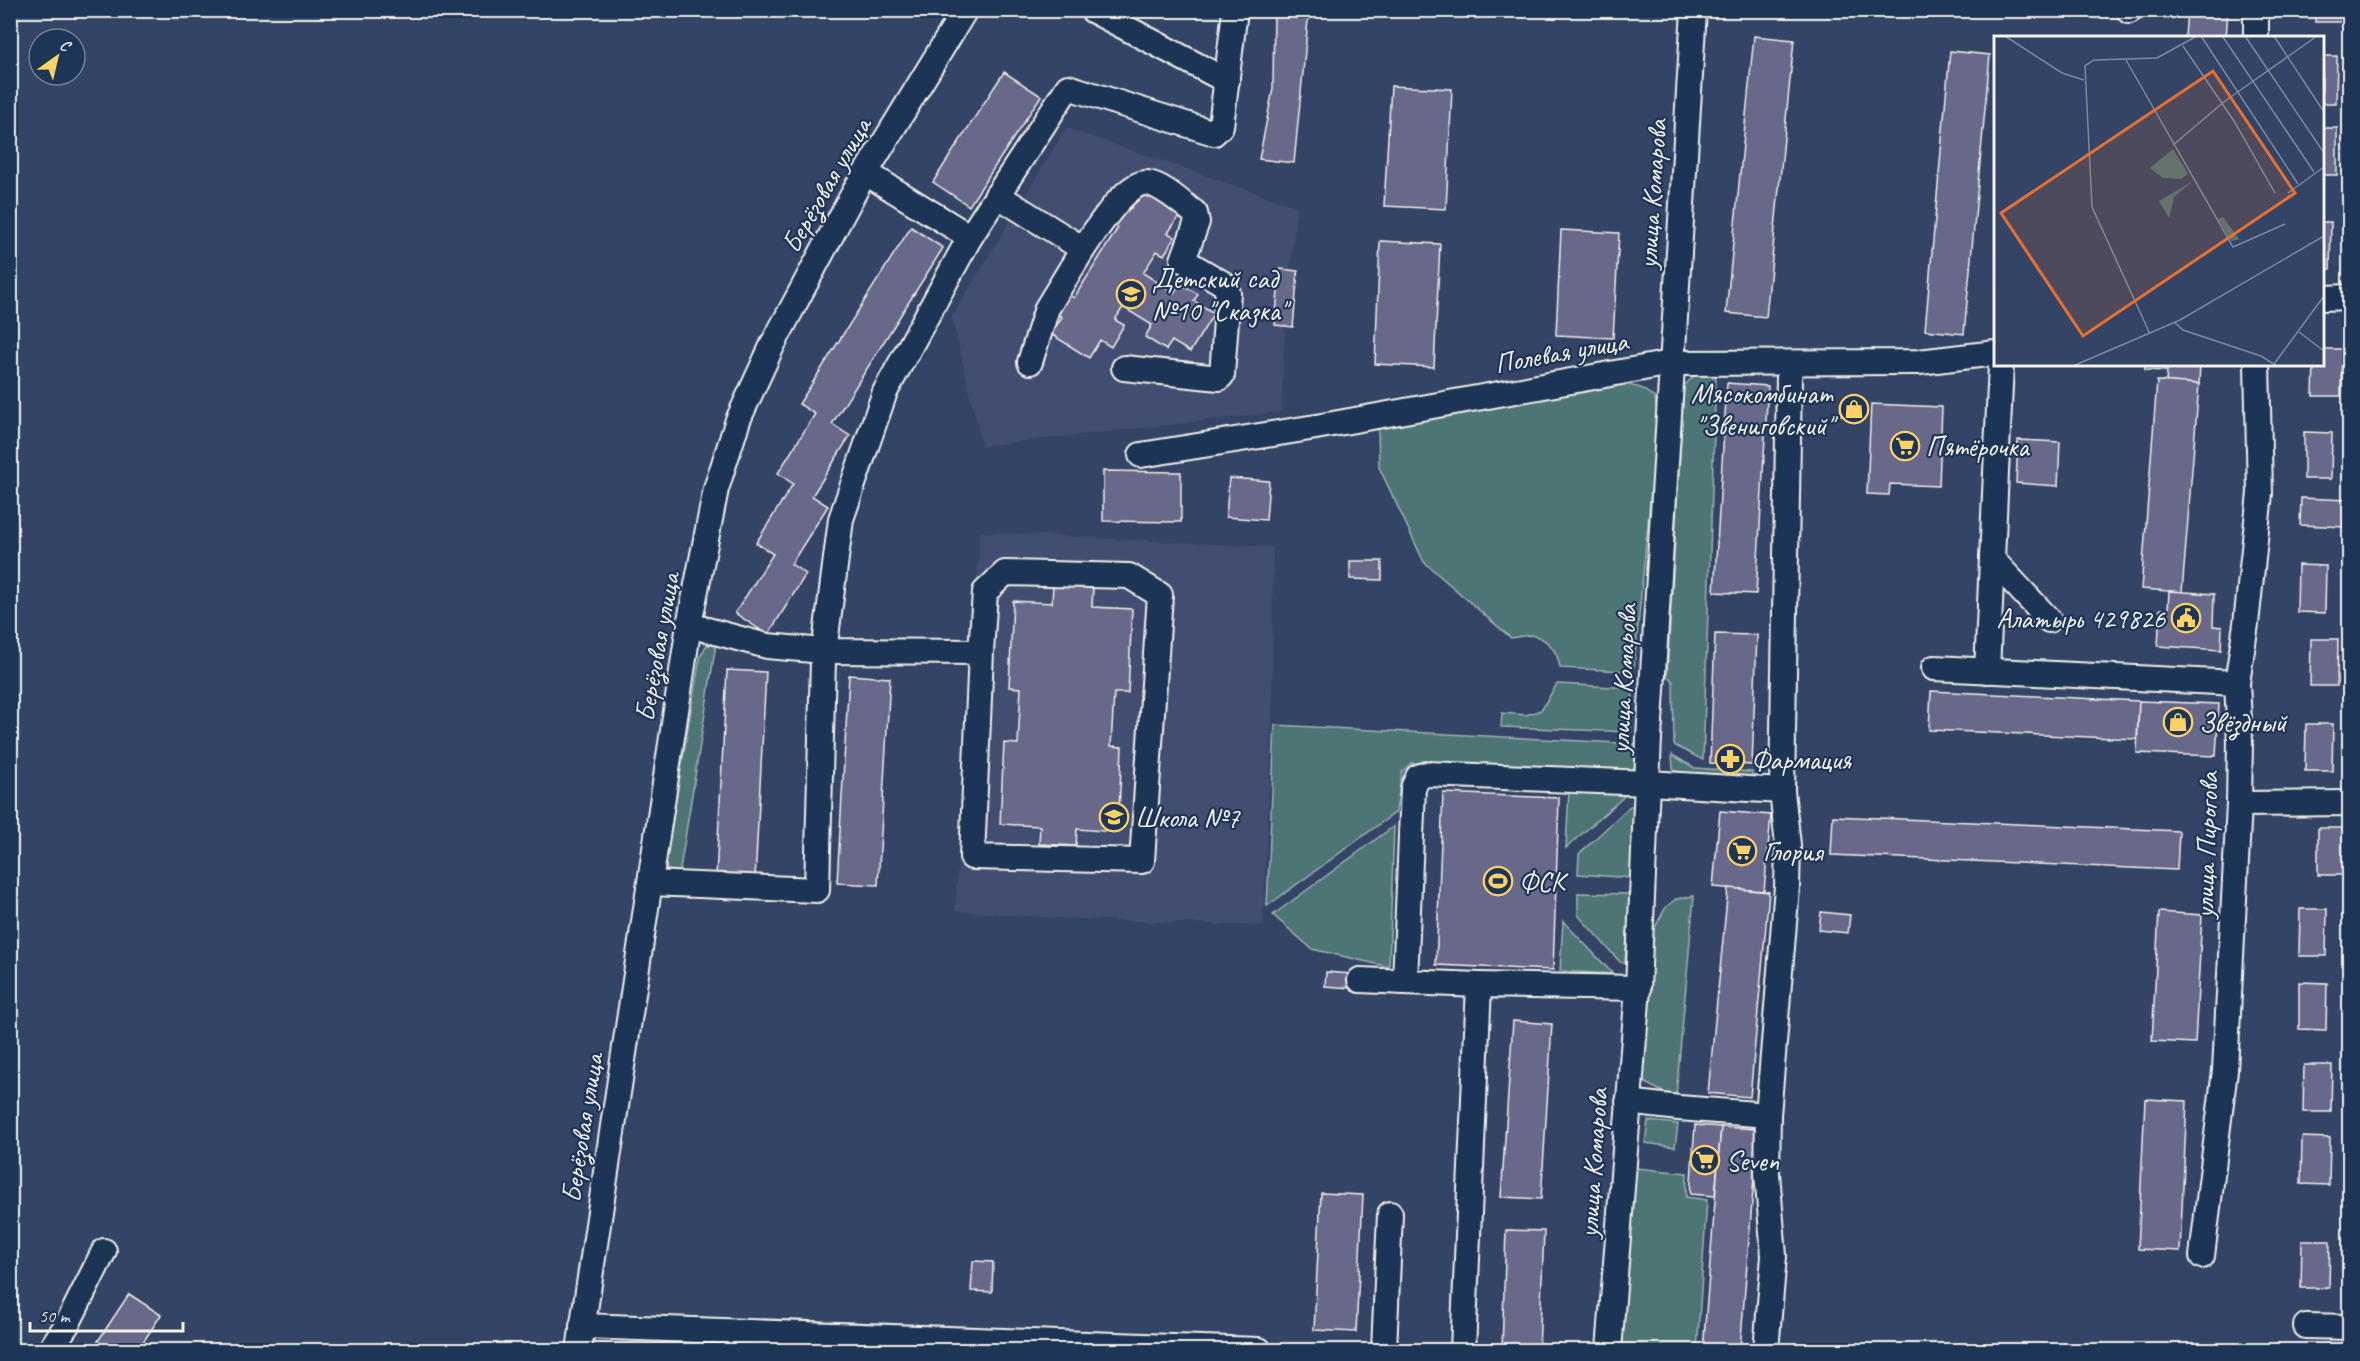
<svg xmlns="http://www.w3.org/2000/svg" width="2360" height="1361" viewBox="0 0 2360 1361" font-family="Caveat,sans-serif">
  <rect width="100%" height="100%" fill="#334467"/>
  <filter id="ink" filterUnits="userSpaceOnUse"><feTurbulence type="fractalNoise" baseFrequency=".0167" numOctaves="2"/><feDisplacementMap in="SourceGraphic" scale="12" xChannelSelector="R" yChannelSelector="G"/><feConvolveMatrix kernelMatrix="1 2 1 2 8 2 1 2 1" color-interpolation-filters="sRGB"/></filter>
  <g filter="url(#ink)">
    <g fill="#434e72">
      <path d="M1066,128l231,79 -7,63 8,1 -5,56h-8l-4,85 -299,34 -30,-129z"/>
      <path d="M980,532l293,15 -1,176 -9,203 -209,-8 -99,-7z"/>
    </g>
    <g fill="#4d7476" stroke="#a0b2af" stroke-width="1.5">
      <path d="M1698,372l18,1 -13,387 -29,-15 -1,-64 -6,-5 17,-290z"/>
      <path d="M1621,383l20,5 14,10 3,21 -24,248 -7,4 -67,-3c-2,-16 -12,-31 -30,-33 -6,0 -14,3 -19,3l-87,-76 -45,-95 -1,-40z"/>
      <path d="M716,644l-37,232 -10,-3 -4,-9 35,-207 6,-11z"/>
      <path d="M1557,684l76,4 -2,44 -130,-5 1,-14 24,2 15,-5z"/>
      <path d="M1275,725l363,19 -1,19 -6,8 -220,-8 -9,9 -6,40 -129,94z"/>
      <path d="M1672,755l23,13 57,4v8l-73,-5 -6,-7z"/>
      <path d="M1569,790l59,3 -62,55z"/>
      <path d="M1630,806h8l-6,72 -54,-4 1,-20z"/>
      <path d="M1394,826l-5,141 -77,-18 -39,-34z"/>
      <path d="M1578,893l52,1 -5,68h-5l-42,-47z"/>
      <path d="M1694,896l-18,200 -9,-2 -22,-11 -4,-12 12,-140 13,-24 10,-8z"/>
      <path d="M1563,921l50,53 -53,-3z"/>
      <path d="M1648,1121l30,3 -3,23 -30,-4z"/>
      <path d="M1635,1168l52,5 -1,24 21,3 -10,150h-75z"/>
    </g>
    <g fill="#67678b" stroke="#f4f1e8" stroke-width="1.5">
      <path d="M1274,10h35l-15,153 -35,-4 14,-70z"/>
      <path d="M2187,10h41l-2,28h-41z"/>
      <rect x="2315" y="10" width="27" height="12"/>
      <path d="M1754,36l40,4 -28,277 -40,-4z"/>
      <path d="M1950,51l40,4 -26,279 -39,-4z"/>
      <path d="M2322,56h15l-1,47h-14z"/>
      <path d="M1004,72l37,24 -72,110 -36,-24z"/>
      <path d="M1391,86l61,3 -6,120 -62,-3z"/>
      <rect x="2322" y="128" width="15" height="47"/>
      <path d="M1143,189l38,24 -13,20 7,4 -11,18 -7,-4 -14,22 31,20 6,-10 18,11 -4,7 20,12 -24,39 -18,-11 -6,9 -21,-13 7,-12 -29,-18 -8,13 9,5 -13,22 -11,-7 -11,18 -38,-24 11,-17 -6,-4 12,-19 6,4 44,-70 -7,-5 12,-19 8,4z"/>
      <path d="M2322,222h9l-1,47h-8z"/>
      <path d="M911,227l32,21 -111,176 18,12 -38,60 16,10 -37,58 15,10 -38,61 -33,-22 38,-59 -17,-11 37,-59 -15,-11 37,-59 -16,-10z"/>
      <path d="M1561,230l58,3 -6,105 -57,-3z"/>
      <path d="M1380,241l60,3 -6,123 -59,-3z"/>
      <path d="M1280,269l18,2 -5,56 -18,-2z"/>
      <path d="M2322,349h20l-1,47h-28l1,-32h8z"/>
      <path d="M2145,364h55l-1,20 -33,-2 1,-11 -22,-1z"/>
      <path d="M2157,381l42,3 -17,208 -41,-3z"/>
      <path d="M1727,383l41,3 -12,208 -42,-2z"/>
      <path d="M1841,403l25,1v11h-25z"/>
      <path d="M1871,404l71,3 -3,79 -49,-2 -1,11 -22,-1z"/>
      <path d="M2304,432l28,1 -1,46h-27z"/>
      <path d="M2018,440l42,2 -2,44 -42,-3z"/>
      <path d="M1103,471l78,1v50l-78,-1z"/>
      <path d="M1229,478l40,3 -3,39 -40,-3z"/>
      <path d="M2301,498l47,2 -1,27 -47,-2z"/>
      <path d="M1350,561h32v19l-32,-1z"/>
      <path d="M2298,565l28,1 -1,47 -28,-1z"/>
      <path d="M1053,584l40,3 -1,20 40,2 -4,84h-14l-3,53 11,1 -4,85 -41,-3 -1,17 -37,-2 1,-18 -40,-2 4,-81 14,1 3,-56 -12,-1 4,-86 39,2z"/>
      <path d="M2169,591l45,3 -1,32 9,1 -1,23 -63,-4 2,-37 8,1z"/>
      <path d="M1715,634l42,1 -5,130 -42,-2z"/>
      <path d="M2311,639h27l-1,47h-27z"/>
      <path d="M727,670l39,2 -11,207 -39,-2z"/>
      <path d="M849,675l41,3 -12,207 -41,-2z"/>
      <path d="M1931,691l208,10 -2,38 -208,-9z"/>
      <path d="M2139,701l80,3 -3,52 -79,-3z"/>
      <path d="M2306,724h27l-1,47h-27z"/>
      <path d="M1443,793l116,5 -6,172 -117,-5z"/>
      <path d="M1720,811l51,4 -7,76 -51,-4z"/>
      <path d="M1833,816l346,15 -2,39 -346,-15z"/>
      <path d="M2318,828h28l-1,47h-27z"/>
      <path d="M1728,888l41,4 -19,205 -42,-4z"/>
      <path d="M2300,909h27l-1,47h-27z"/>
      <path d="M1821,912l29,3 -2,18 -29,-3z"/>
      <path d="M2159,912l43,3 -7,128 -43,-2z"/>
      <path d="M1326,972l25,2 -1,14 -25,-2z"/>
      <path d="M2299,982l28,1 -1,47 -27,-1z"/>
      <path d="M1513,1021l39,3 -11,175 -40,-2z"/>
      <path d="M2304,1065h28l-1,47h-28z"/>
      <path d="M2145,1099l42,2 -7,150 -42,-2z"/>
      <path d="M1695,1125l26,2 -6,69 -25,-2z"/>
      <path d="M1721,1127l37,2 -18,221h-37z"/>
      <path d="M2302,1137l28,1 -1,47 -28,-1z"/>
      <path d="M1321,1193l42,2 -7,137 -42,-2z"/>
      <path d="M1506,1230l38,1 -5,119h-37z"/>
      <path d="M2302,1241h28l-1,47h-28z"/>
      <path d="M973,1261l20,1 -1,30 -21,-1z"/>
      <path d="M129,1294l32,21 -23,35h-46z"/>
    </g>
    <g fill="none" stroke-linecap="round" stroke-linejoin="round">
      <g stroke="#f4f1e8" stroke-width="28">
        <g id="minor">
          <path d="M1092,10l135,71"/>
          <path d="M2129,11l1,-1"/>
          <path d="M2256,38v-28"/>
          <path d="M866,173l104,64 98,-150 146,46 7,-7 14,-116"/>
          <path d="M997,195l86,54 -36,59 -17,54"/>
          <path d="M1083,249c11,-16 44,-69 64,-66 16,2 34,20 48,30l2,9 -14,38 41,24 4,9 -6,82 -3,3 -95,-10"/>
          <path d="M2322,298l28,-1"/>
          <path d="M2001,364l-9,195 57,61"/>
          <path d="M1141,455l175,-28 355,-64 248,-1 77,-9"/>
          <path d="M689,625l78,21 57,5 157,1 4,-60 20,-19 124,3 31,19 -18,266 -170,-4 9,-205"/>
          <path d="M1934,668l303,15"/>
          <path d="M1987,671l5,-112"/>
          <path d="M2239,804l111,-1"/>
          <path d="M650,883l167,7 6,-230 18,-141 44,-127 85,-155"/>
          <path d="M1360,980l45,2"/>
          <path d="M1479,985l-74,-3 8,-194 5,-11 9,-3 221,9 134,8"/>
          <path d="M1628,1102l51,6 89,7 19,-228 1,-42 -6,-54 7,-413 2,-15"/>
          <path d="M2202,1256l23,-186 14,-266 1,-63 -3,-58 9,-59 14,-131 -3,-129"/>
          <path d="M582,1326l677,24"/>
          <path d="M2306,1326l44,1"/>
          <path d="M50,1350l18,-27 36,-72"/>
          <path d="M579,1350l110,-725 27,-136 22,-69 35,-76 84,-157 108,-177"/>
          <path d="M1384,1350l6,-136"/>
          <path d="M1463,1350l16,-365 159,3"/>
          <path d="M1609,1350l29,-362 11,-250 45,-728"/>
          <path d="M1766,1350l8,-94 -7,-83 1,-58"/>
        </g>
      </g>
      <use href="#minor" stroke="#1d3557" stroke-width="24"/>
    </g>
  </g>
  <defs>
    <g id="school-ring" transform="scale(1.5)"><circle r="9.5" fill="#1d3557" stroke="#ffd166" stroke-width="1.5"/><path d="M0-5L7-2L0 1L-7-2ZM-4 1L0 2.5L4 1V4Q0 6-4 4Z" fill="#ffd166"/></g>
    <g id="shop-ring" transform="scale(1.5)"><circle r="9.5" fill="#1d3557" stroke="#ffd166" stroke-width="1.5"/><path d="M-5-2.5h2.3a2.7 3.5 0 0 1 5.4 0H5L5.5 6h-11ZM-1.5-2.5h3a1.5 2.3 0 0 0-3 0Z" fill="#ffd166"/></g>
    <g id="supermarket-ring" transform="scale(1.5)"><circle r="9.5" fill="#1d3557" stroke="#ffd166" stroke-width="1.5"/><path d="M-6-5.5h2.5l.6 2H6L4.5 2H-2.5L-4.4-4H-6ZM-1.5 3.2a1.3 1.3 0 1 0 .1 0ZM3 3.2a1.3 1.3 0 1 0 .1 0Z" fill="#ffd166"/></g>
    <g id="civic-ring" transform="scale(1.5)"><circle r="9.5" fill="#1d3557" stroke="#ffd166" stroke-width="1.5"/><path d="M-.6-6.5H3V-4.5H.6V-3L4-1V1h2V6H-6V1h2V-1L-.6-3ZM-1.2 2.5V6h2.4V2.5Z" fill="#ffd166"/></g>
    <g id="pharmacy-ring" transform="scale(1.5)"><circle r="9.5" fill="#1d3557" stroke="#ffd166" stroke-width="1.5"/><path d="M-2-6h4v4h4v4h-4v4h-4v-4h-4v-4h4Z" fill="#ffd166"/></g>
    <g id="stadium-ring" transform="scale(1.5)"><circle r="9.5" fill="#1d3557" stroke="#ffd166" stroke-width="1.5"/><path d="M0-5a6.5 5 0 1 0 0 10a6.5 5 0 1 0 0-10ZM-3.5-1.8h7v3.6h-7Z" fill="#ffd166"/></g>
  </defs>
  <g fill-rule="evenodd">
    <use href="#school-ring" x="1131" y="294"/>
    <use href="#shop-ring" x="1854" y="409"/>
    <use href="#supermarket-ring" x="1905" y="446"/>
    <use href="#civic-ring" x="2186" y="618"/>
    <use href="#shop-ring" x="2178" y="722"/>
    <use href="#pharmacy-ring" x="1730" y="759"/>
    <use href="#school-ring" x="1114" y="817"/>
    <use href="#supermarket-ring" x="1742" y="851"/>
    <use href="#stadium-ring" x="1498" y="881"/>
    <use href="#supermarket-ring" x="1705" y="1160"/>
  </g>
  <g text-anchor="middle" dominant-baseline="central" stroke-width="4.5" stroke-linejoin="round" paint-order="stroke">
    <g font-size="28" fill="#f4f1e8" stroke="#1d3557">
      <text transform="translate(826 185) rotate(-60)">Берёзовая улица</text>
      <text transform="translate(1652 194) rotate(-86)">улица Комарова</text>
      <text transform="translate(1561 352) rotate(-10)">Полевая улица</text>
      <text transform="translate(657 647) rotate(-80)">Берёзовая улица</text>
      <text transform="translate(1623 679) rotate(-87)">улица Комарова</text>
      <text transform="translate(2206 845) rotate(-88)">улица Пирогова</text>
      <text transform="translate(582 1128) rotate(-81)">Берёзовая улица</text>
      <text transform="translate(1593 1163) rotate(-86)">улица Комарова</text>
    </g>
    <g font-size="28" fill="#f4f1e8" stroke="#1d3557" text-anchor="start">
      <text x="1152" y="278">Детский сад<tspan x="1152" dy="32">№10 "Сказка"</tspan></text>
      <text x="1833" y="393" text-anchor="end">Мясокомбинат<tspan x="1833" dy="32">"Звениговский"</tspan></text>
      <text x="1926" y="446">Пятёрочка</text>
      <text x="2165" y="618" text-anchor="end">Алатырь 429826</text>
      <text x="2199" y="722">Звёздный</text>
      <text x="1751" y="759">Фармация</text>
      <text x="1135" y="817">Школа №7</text>
      <text x="1763" y="851">Глория</text>
      <text x="1519" y="881">ФСК</text>
      <text x="1726" y="1160">Seven</text>
    </g>
  </g>
  <g transform="translate(1994 36)">
    <rect width="330" height="330" fill="#334467"/>
    <path d="M179,113l15,25 -7,5 -18,-1 -13,-10zM199,145l-19,16 -5,21 -10,-17zM229,181l16,22h4l-12,2 -13,-22z" fill="#4d7476"/>
    <path fill="none" stroke="#80899b" stroke-width="1.5" d="M11,0l57,37 22,7M207,0l97,148M251,0l79,117M280,0l50,76M229,1l91,135M189,10l51,75 41,72M132,24l107,187 52,-23M179,109l52,-44 92,-65M294,157l36,-26M181,287l8,7 78,26 16,10M305,296l25,19M156,298l-58,-127 -7,-141 9,-6 63,-2 40,-22M280,328l50,-68M79,330l107,-46 144,-84"/>
    <path fill="#ea702d" fill-opacity="0.15" stroke="#ea702d" stroke-width="3" d="M219,35l82,122 -212,143 -82,-123z"/>
    <rect width="330" height="330" fill="none" stroke="#f4f1e8" stroke-width="3"/>
  </g>
  <rect width="2360" height="1361" fill="none" stroke="#1d3557" stroke-width="36"/>
  <rect x="18" y="18" width="2324" height="1325" fill="none" stroke="#f4f1e8" stroke-width="2" filter="url(#ink)"/>
  <g transform="translate(57 57) rotate(34)"><circle r="28" fill="#1d3557" stroke="#738091" stroke-width="1.5"/>
  <path d="M0-4.5L10 22L0 15L-10 22Z" fill="#ffd166"/>
  <text y="-9" font-size="16" font-weight="bold" text-anchor="middle" fill="#f4f1e8">С</text>
  </g>
  <path d="M30 1322v9h153v-9" fill="none" stroke="#f4f1e8" stroke-width="3"/>
  <text x="39" y="1322" font-size="18" fill="#f4f1e8" stroke="#1d3557" stroke-width="4.5" paint-order="stroke">50 m</text>
</svg>
